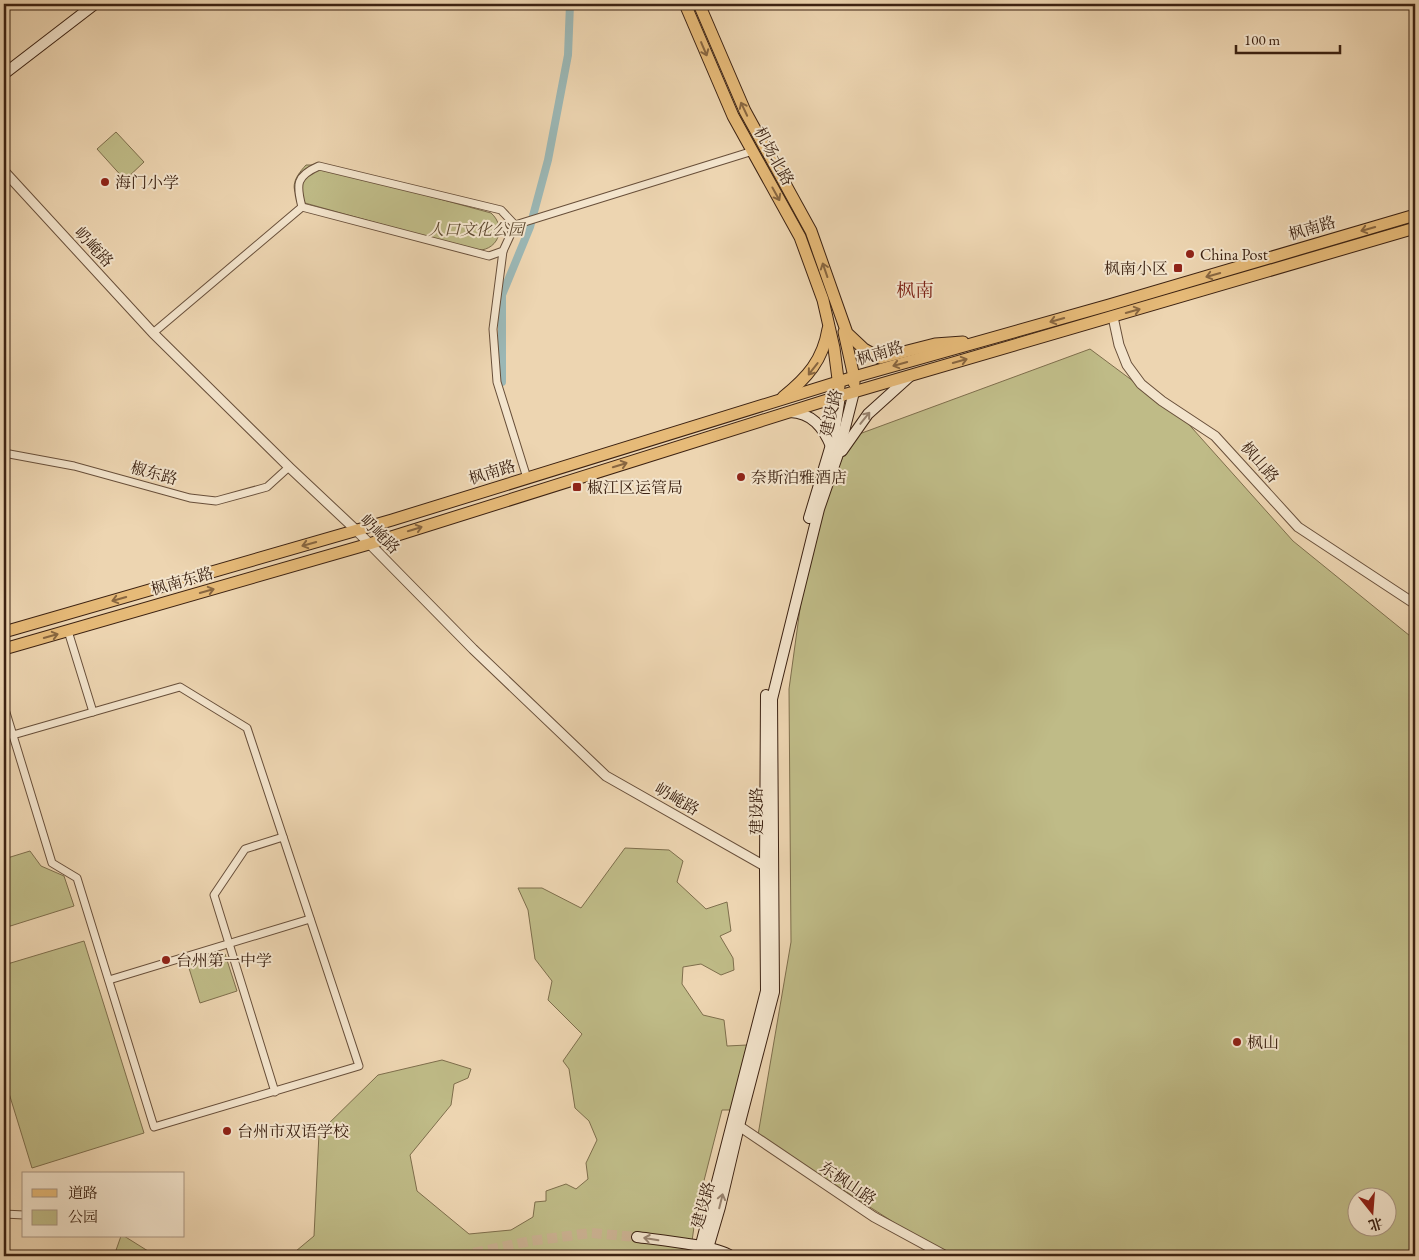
<svg xmlns="http://www.w3.org/2000/svg" width="1419" height="1260" viewBox="0 0 1419 1260" font-family="'EB Garamond','Noto Serif SC',serif">
  <rect width="100%" height="100%" fill="#edd5b1"/>
  <filter id="stains"><feTurbulence type="fractalNoise" baseFrequency=".004" numOctaves="4"/><feColorMatrix values="0 0 0 0 .2 0 0 0 0 .09 0 0 0 0 .02 0 0 0 .5 -.17"/></filter>
  <radialGradient id="worn" r=".72"><stop offset=".6" stop-color="#630" stop-opacity="0"/><stop offset="1" stop-color="#630" stop-opacity=".3"/></radialGradient>
  <g fill="#bfbb87" stroke="#7e6e4c" fill-rule="evenodd">
    <path d="M116,132l28,30 -19,18 -28,-31z"/>
    <path d="M306,165h9l176,48c17,15 6,40 -17,37l-169,-47c-17,-12 -12,-24 1,-38z"/>
    <path d="M1090,349l94,70 109,122 122,99v616h-469l-188,-121 33,-193 -2,-253 21,-153 41,-99zM1356,1198h30v30h-30z"/>
    <path d="M625,848l44,2 14,11 -6,21 29,27 21,-7 4,29 -11,5 13,22 1,12 -13,5 -20,-11 -18,3 -1,17 21,31 21,5 3,26 20,-1 -16,65h-9l-26,102 -6,44h-400l24,-20 5,-103 59,-58 64,-15 29,9 -3,9 -14,6 -3,21 -41,50 7,36 52,43 42,-4 22,-13 2,-15 11,-1v-10l20,-7 10,5 12,-10 -2,-16 11,-23 -8,-19 -14,-13 -6,-39 -6,-8 19,-27 -34,-34 4,-19 -17,-22 -7,-49 -10,-22h24l39,20z"/>
    <path d="M30,851l11,15 23,10 10,30 -70,22v-69z"/>
    <path d="M84,941l60,192 -112,35 -28,-91v-112z"/>
    <path d="M225,954l12,37 -37,12 -12,-38z"/>
    <path d="M121,1236h3l32,20h-42z"/>
  </g>
  <g fill="none" stroke-linecap="round" stroke-linejoin="round">
    <path stroke="#9bb7b5" stroke-width="8" d="M502,382v-87l28,-68 18,-67 20,-105 2,-51"/>
    <g stroke="#cab191" stroke-width="10" stroke-dasharray="10 5" stroke-linecap="butt">
      <path d="M459,1256l71,-15 61,-8 46,4"/>
      <path d="M583,1256l14,-2 34,2"/>
    </g>
    <g stroke="#684f3a" stroke-width="9">
      <g id="minor">
        <path d="M302,207l187,49 14,-5 12,-26"/>
        <path d="M503,251l-10,78 4,53 30,96"/>
        <path d="M153,333l149,-126c-6,-23 -6,-31 17,-41l182,44 14,15 238,-74"/>
        <path d="M4,453l70,13 116,32 26,3 51,-14 22,-20"/>
        <path d="M68,631l25,81"/>
        <path d="M4,706l48,157 25,15 77,249 205,-61 -112,-338 -67,-41 -167,48"/>
        <path d="M109,980l201,-61"/>
        <path d="M275,1092l-61,-197 31,-46 38,-12"/>
        <path d="M4,1214l20,1"/>
      </g>
    </g>
    <g stroke="#684f3a" stroke-width="11">
      <g id="tertiary">
        <path d="M4,171l149,162 136,134 67,63 117,119 133,127 164,93"/>
        <path d="M1113,317l6,28 8,20 14,19 21,17 53,35 83,91 117,77"/>
        <path d="M739,1126l135,91 72,39"/>
      </g>
    </g>
    <g stroke="#3c2212" stroke-width="12">
      <g id="secondary">
        <path d="M4,74l91,-70"/>
        <path d="M790,412c22,1 33,15 41,34"/>
        <path d="M842,451l26,-37 41,-37"/>
        <path d="M809,518l25,-83 6,-39"/>
        <path d="M637,1237c22,3 77,8 94,19"/>
        <path d="M631,1256h5"/>
        <path d="M698,1256l68,-265 -1,-121 1,-175"/>
        <path d="M702,1256l6,-8 12,-41 19,-81 35,-134 -2,-293 47,-190 20,-58 15,-59"/>
      </g>
    </g>
    <g stroke="#3c2212" stroke-width="13">
      <g id="primary">
        <path d="M685,4l48,112 67,121 23,63 11,48 5,39"/>
        <path d="M699,4l46,107 66,120 36,102 17,16 16,9 55,-14 28,-2"/>
        <path d="M844,332l10,45v6"/>
        <path d="M783,397c24,-19 40,-37 45,-68"/>
        <path d="M4,632l388,-112 462,-143 255,-72 306,-90"/>
        <path d="M4,649l365,-105 471,-148 575,-168"/>
      </g>
    </g>
    <use href="#minor" stroke="#f3e4cc" stroke-width="7"/>
    <use href="#tertiary" stroke="#f3e4cc" stroke-width="9"/>
    <use href="#secondary" stroke="#f3e4cc" stroke-width="10"/>
    <use href="#primary" stroke="#e6ba78" stroke-width="11"/>
  </g>
  <defs><path id="oneway-shaft" d="M-6 0H5M1.5-3L5.5 0L1.5 3" fill="none" stroke-width="1.6" stroke-linecap="round" stroke-linejoin="round" transform="scale(1.25)"/></defs>
  <g stroke="#886640">
    <use href="#oneway-shaft" transform="translate(704 49) rotate(67)"/>
    <use href="#oneway-shaft" transform="translate(744 109) rotate(-115)"/>
    <use href="#oneway-shaft" transform="translate(776 194) rotate(61)"/>
    <use href="#oneway-shaft" transform="translate(1368 229) rotate(164)"/>
    <use href="#oneway-shaft" transform="translate(825 270) rotate(-109)"/>
    <use href="#oneway-shaft" transform="translate(1213 275) rotate(164)"/>
    <use href="#oneway-shaft" transform="translate(1133 311) rotate(-16)"/>
    <use href="#oneway-shaft" transform="translate(1057 320) rotate(164)"/>
    <use href="#oneway-shaft" transform="translate(960 361) rotate(-16)"/>
    <use href="#oneway-shaft" transform="translate(900 364) rotate(164)"/>
    <use href="#oneway-shaft" transform="translate(813 369) rotate(128)"/>
    <use href="#oneway-shaft" transform="translate(620 465) rotate(-17)"/>
    <use href="#oneway-shaft" transform="translate(415 529) rotate(-17)"/>
    <use href="#oneway-shaft" transform="translate(309 544) rotate(164)"/>
    <use href="#oneway-shaft" transform="translate(207 591) rotate(-16)"/>
    <use href="#oneway-shaft" transform="translate(119 599) rotate(164)"/>
    <use href="#oneway-shaft" transform="translate(51 636) rotate(-16)"/>
  </g>
  <g stroke="#98836f">
    <use href="#oneway-shaft" transform="translate(865 418) rotate(-51)"/>
    <use href="#oneway-shaft" transform="translate(721 1201) rotate(-76)"/>
    <use href="#oneway-shaft" transform="translate(651 1239) rotate(-171)"/>
  </g>
  <g fill="#8f2418" stroke="#f3e4cc" stroke-width="2">
    <circle cx="105" cy="182" r="5"/>
    <circle cx="1190" cy="254" r="5"/>
    <rect x="1173" y="263" width="10" height="10" rx="2.5"/>
    <circle cx="741" cy="477" r="5"/>
    <rect x="572" y="482" width="10" height="10" rx="2.5"/>
    <circle cx="166" cy="960" r="5"/>
    <circle cx="1237" cy="1042" r="5"/>
    <circle cx="227" cy="1131" r="5"/>
  </g>
  <g text-anchor="middle" dominant-baseline="central" stroke-width="4" stroke-linejoin="round" paint-order="stroke">
    <g font-size="16" fill="#3c2212" stroke="#f3e4cc">
      <text transform="translate(774 156) rotate(61)">机场北路</text>
      <text transform="translate(1312 228) rotate(-16)">枫南路</text>
      <text transform="translate(94 247) rotate(47)">屷崦路</text>
      <text transform="translate(880 353) rotate(-16)">枫南路</text>
      <text transform="translate(831 413) rotate(-77)">建设路</text>
      <text transform="translate(1260 462) rotate(49)">枫山路</text>
      <text transform="translate(492 472) rotate(-17)">枫南路</text>
      <text transform="translate(154 473) rotate(15)">椒东路</text>
      <text transform="translate(380 534) rotate(45)">屷崦路</text>
      <text transform="translate(182 581) rotate(-16)">枫南东路</text>
      <text transform="translate(677 799) rotate(30)">屷崦路</text>
      <text transform="translate(756 811) rotate(-90)">建设路</text>
      <text transform="translate(848 1183) rotate(34)">东枫山路</text>
      <text transform="translate(703 1205) rotate(-75)">建设路</text>
    </g>
    <g font-size="16" fill="#3c2212" stroke="#f3e4cc" text-anchor="start">
      <text x="115" y="182">海门小学</text>
      <text x="1200" y="254">China Post</text>
      <text x="1168" y="268" text-anchor="end">枫南小区</text>
      <text x="751" y="477">奈斯泊雅酒店</text>
      <text x="587" y="487">椒江区运管局</text>
      <text x="176" y="960">台州第一中学</text>
      <text x="1247" y="1042">枫山</text>
      <text x="237" y="1131">台州市双语学校</text>
    </g>
    <g font-size="16" font-style="italic" fill="#5d482f" stroke="#f3e4cc">
      <text x="476" y="229">人口文化公园</text>
    </g>
    <g font-size="19" fill="#7a1f14" stroke="#f3e4cc">
      <text x="915" y="290">枫南</text>
    </g>
  </g>
  <rect width="1419" height="1260" fill="none" stroke="#edd5b1" stroke-width="20"/>
  <rect x="5" y="5" width="1409" height="1250" fill="none" stroke="#3c2212" stroke-width="2.5"/>
  <rect x="10" y="10" width="1399" height="1240" fill="none" stroke="#3c2212"/>
  <rect x="22" y="1172" width="162" height="65" fill="#f3e4cc" stroke="#aa9682"/>
  <rect x="32" y="1189" width="25" height="8" fill="#e6ba78" stroke="#aa9682"/>
  <text x="68" y="1198" font-size="15" fill="#3c2212">道路</text>
  <rect x="32" y="1210" width="25" height="15" fill="#bfbb87" stroke="#aa9682"/>
  <text x="68" y="1222" font-size="15" fill="#3c2212">公园</text>
  <g transform="translate(1372 1212) rotate(163)"><circle r="24" fill="#f3e4cc" stroke="#aa9682"/>
  <path d="M0-4L9 19L0 12L-9 19Z" fill="#8f2418"/>
  <text y="-8" font-size="14" font-weight="bold" text-anchor="middle" fill="#3c2212">北</text>
  </g>
  <path d="M1236 45v8h104v-8" fill="none" stroke="#3c2212" stroke-width="2.5"/>
  <text x="1244" y="45" font-size="15" fill="#3c2212" stroke="#f3e4cc" stroke-width="4" paint-order="stroke">100 m</text>
  <rect width="100%" height="100%" filter="url(#stains)"/>
  <rect width="100%" height="100%" fill="url(#worn)"/>
</svg>
